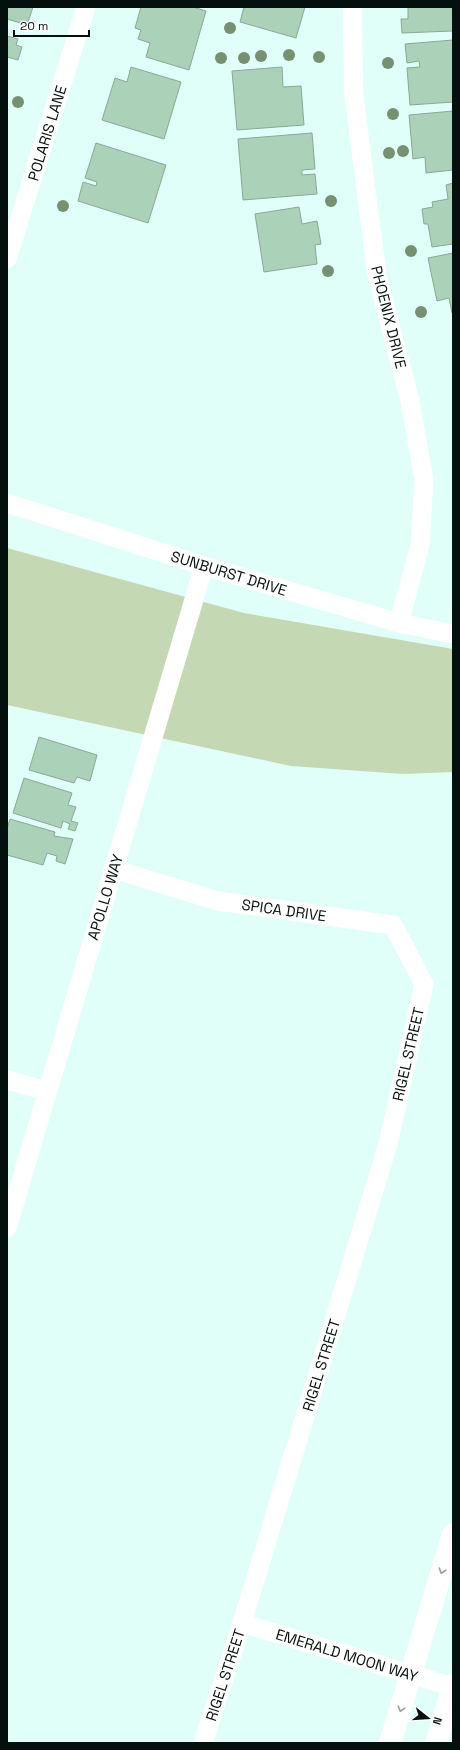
<svg xmlns="http://www.w3.org/2000/svg" width="460" height="1750" viewBox="0 0 460 1750" font-family="'Space Grotesk',sans-serif">
  <rect width="100%" height="100%" fill="#e0fff8"/>
  <path fill="#c4d8b3" d="M7,548l237,65 209,36v123l-50,2 -112,-8 -284,-61z"/>
  <g fill="#abd2b8" stroke="#8ca795">
    <path d="M7,7h26l-6,18 -20,-6z"/>
    <path d="M141,7h52l13,4 -17,59 -43,-13 4,-14 -12,-4 3,-9 -6,-2z"/>
    <path d="M244,7h61l-9,31 -56,-16z"/>
    <path d="M408,7h45v24l-51,2 -1,-14h7z"/>
    <path d="M7,36l11,3 -2,6 6,2 -4,13 -11,-3z"/>
    <path d="M453,40v62l-43,3 -3,-37 13,-1 -1,-6 -12,2 -2,-19z"/>
    <path d="M131,67l50,15 -17,57 -62,-19 13,-42 12,4z"/>
    <path d="M282,67l1,20 18,-1 3,39 -67,5 -5,-59z"/>
    <path d="M453,111v59l-27,3 -1,-16 -12,2 -4,-44z"/>
    <path d="M312,133l3,36 -13,1v5l13,-1 2,20 -74,6 -5,-61z"/>
    <path d="M96,143l70,22 -18,58 -70,-22 5,-19 13,4 1,-4 -12,-4z"/>
    <path d="M453,183v61l-21,3 -4,-23h-4l-2,-15 11,-2 -1,-5 16,-3 -2,-14z"/>
    <path d="M299,207l3,17 15,-3 4,23 -6,1 2,19 -53,8 -9,-58z"/>
    <path d="M453,253v60h-1l-3,-15 -12,3 -9,-43z"/>
    <path d="M39,737l58,18 -7,26 -13,-4 -3,6 -45,-13z"/>
    <path d="M24,778l48,15 -4,12 8,2 -5,14 7,2 -3,8 -7,-2 2,-5 -7,-3 -2,7 -48,-15z"/>
    <path d="M10,819l45,13 -1,4 19,3 -8,25 -9,-3 1,-5 -10,-3 -4,12 -36,-10v-26z"/>
  </g>
  <g fill="none" stroke-linecap="round" stroke-linejoin="round">
    <g stroke="#fff" stroke-width="19">
      <path d="M352,7l2,89 23,179 33,126 14,79 -4,65 -21,78"/>
      <path d="M7,259l79,-252"/>
      <path d="M7,503l197,63 195,57 54,11"/>
      <path d="M113,869l105,32 175,24 31,59 -36,160 -146,479 -39,120"/>
      <path d="M7,1080l40,11"/>
      <path d="M7,1228l197,-662"/>
      <path d="M242,1623l211,64"/>
    </g>
    <g stroke="#fff" stroke-width="22">
      <path d="M390,1743l63,-209"/>
      <path d="M436,1743l17,-58"/>
    </g>
  </g>
  <g fill="#769170">
    <circle cx="230" cy="28" r="6"/>
    <circle cx="289" cy="55" r="6"/>
    <circle cx="261" cy="56" r="6"/>
    <circle cx="319" cy="57" r="6"/>
    <circle cx="221" cy="58" r="6"/>
    <circle cx="244" cy="58" r="6"/>
    <circle cx="388" cy="63" r="6"/>
    <circle cx="18" cy="102" r="6"/>
    <circle cx="393" cy="114" r="6"/>
    <circle cx="403" cy="151" r="6"/>
    <circle cx="389" cy="153" r="6"/>
    <circle cx="331" cy="201" r="6"/>
    <circle cx="63" cy="206" r="6"/>
    <circle cx="411" cy="251" r="6"/>
    <circle cx="328" cy="271" r="6"/>
    <circle cx="421" cy="312" r="6"/>
  </g>
  <defs><path id="oneway-chevron" d="M-2-3.5L2.5 0L-2 3.5" fill="none" stroke-width="1.6" stroke-linecap="round" stroke-linejoin="round"/></defs>
  <g stroke="#9b9f9e">
    <use href="#oneway-chevron" transform="translate(442 1571) rotate(107)"/>
    <use href="#oneway-chevron" transform="translate(401 1709) rotate(107)"/>
  </g>
  <g text-anchor="middle" dominant-baseline="central" stroke-width="4" stroke-linejoin="round" paint-order="stroke">
    <g font-size="15" fill="#04100d" stroke="#fff">
      <text transform="translate(47 133) rotate(-73)">POLARIS LANE</text>
      <text transform="translate(389 317) rotate(76)">PHOENIX DRIVE</text>
      <text transform="translate(229 573) rotate(17)">SUNBURST DRIVE</text>
      <text transform="translate(105 897) rotate(-73)">APOLLO WAY</text>
      <text transform="translate(284 910) rotate(8)">SPICA DRIVE</text>
      <text transform="translate(408 1054) rotate(-77)">RIGEL STREET</text>
      <text transform="translate(321 1365) rotate(-73)">RIGEL STREET</text>
      <text transform="translate(347 1655) rotate(17)">EMERALD MOON WAY</text>
      <text transform="translate(225 1675) rotate(-72)">RIGEL STREET</text>
    </g>
  </g>
  <rect width="460" height="1750" fill="none" stroke="#04100d" stroke-width="16"/>
  <g transform="translate(428 1718) rotate(107)" stroke="#ffffff" stroke-width="3" paint-order="stroke">
  <path d="M0-3L7 15L0 10L-7 15Z" fill="#04100d"/>
  <text y="-6" font-size="11" font-weight="bold" text-anchor="middle" fill="#04100d">N</text>
  </g>
  <path d="M14 30v6h75v-6" fill="none" stroke="#04100d" stroke-width="2"/>
  <text x="20" y="30" font-size="12" fill="#04100d" stroke="#ffffff" stroke-width="3" paint-order="stroke">20 m</text>
</svg>
